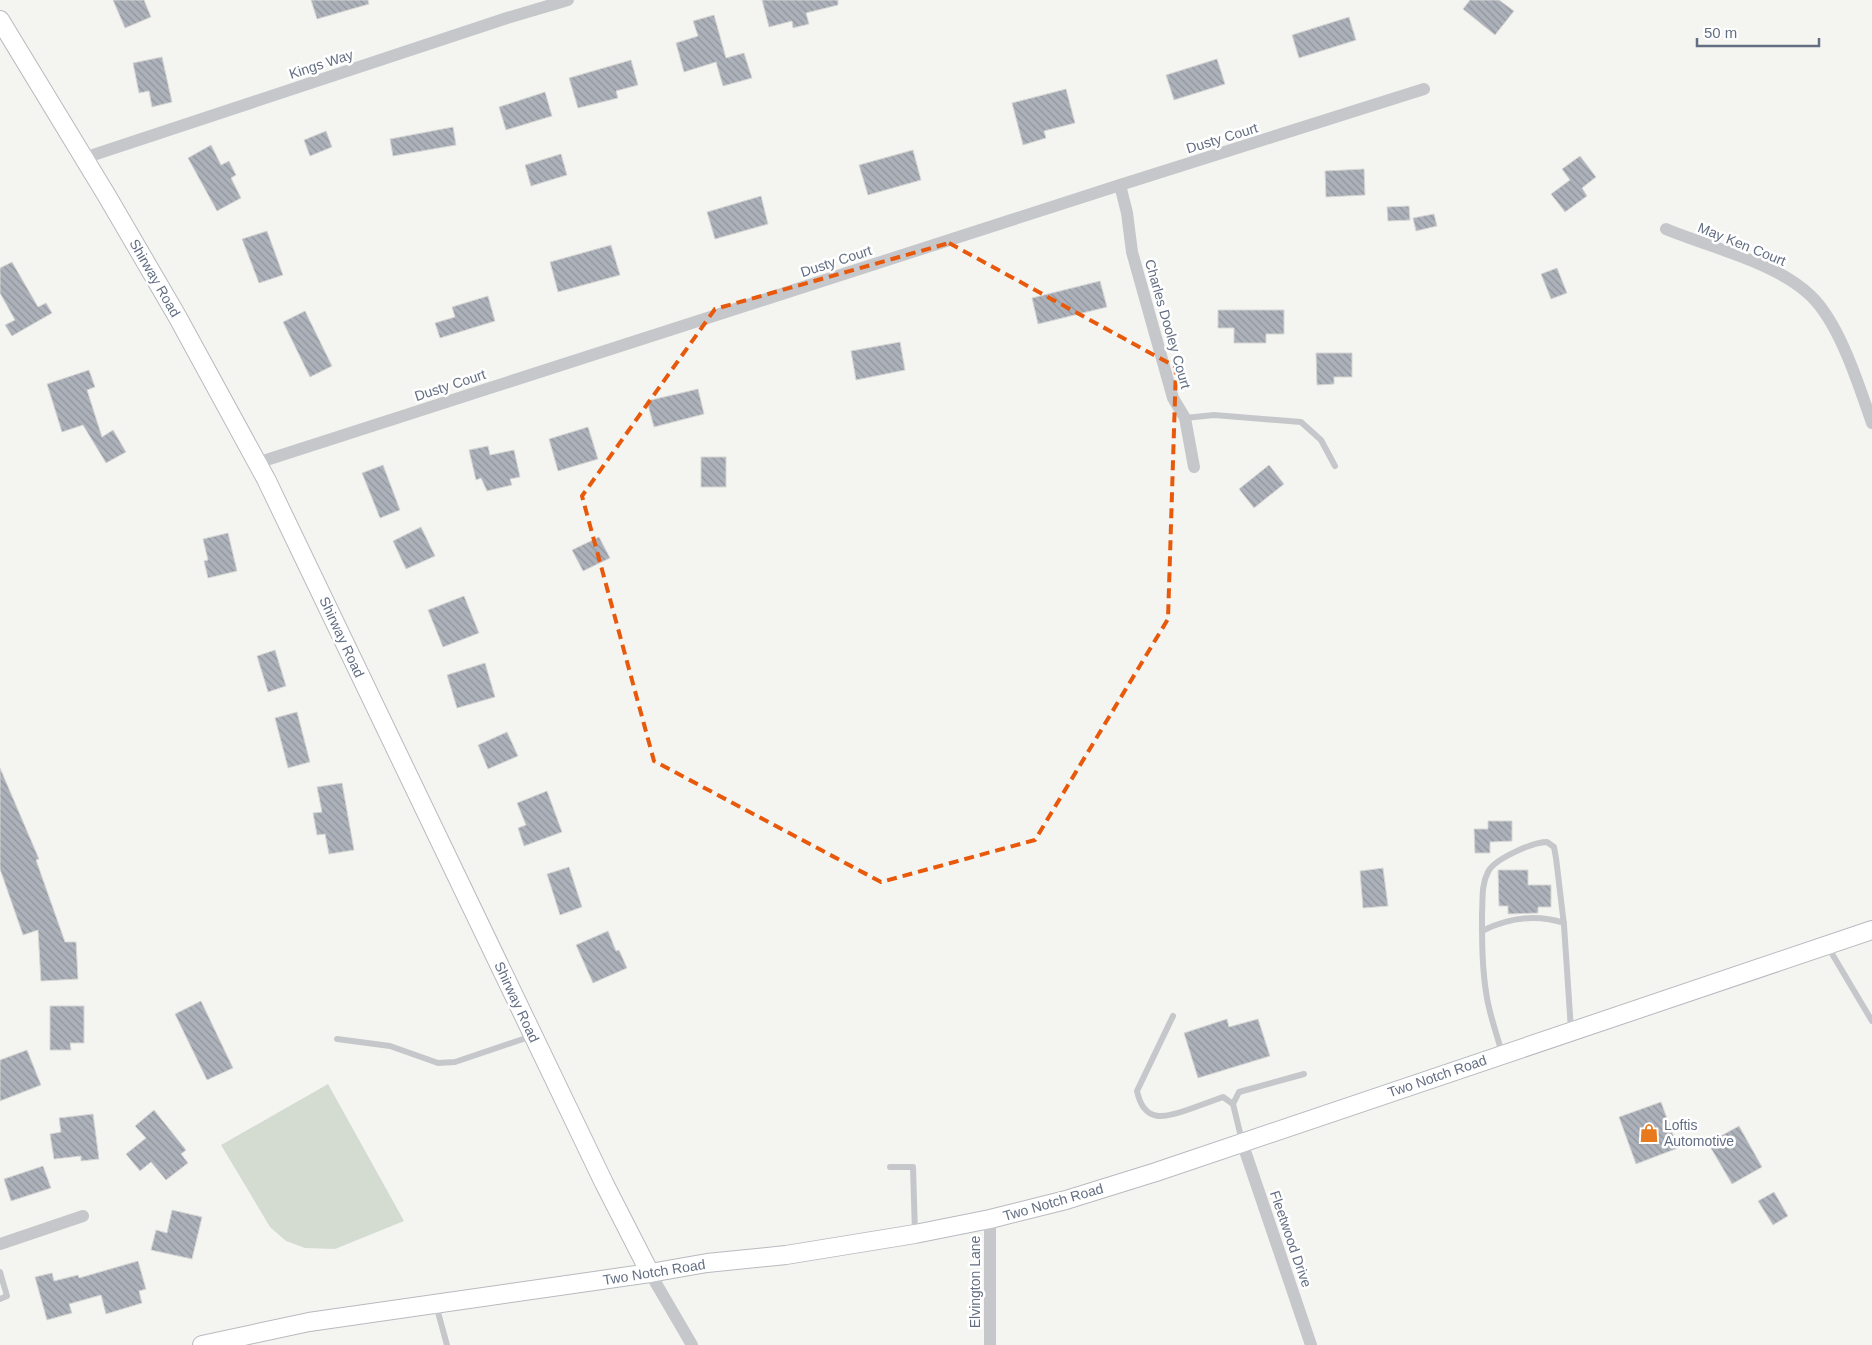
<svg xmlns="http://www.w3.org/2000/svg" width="1872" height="1345" viewBox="0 0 1872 1345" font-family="Arial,sans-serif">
  <defs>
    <pattern id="building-back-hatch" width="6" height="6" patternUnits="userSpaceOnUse" patternTransform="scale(1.25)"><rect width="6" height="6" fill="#adb2ba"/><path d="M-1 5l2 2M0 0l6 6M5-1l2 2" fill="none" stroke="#90959d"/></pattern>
  </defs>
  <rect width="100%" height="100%" fill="#f4f5f1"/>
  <path fill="#d4dcd2" d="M328,1084l76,137 -69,28 -30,-1 -19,-7 -16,-14 -49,-82z"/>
  <g fill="url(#building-back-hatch)" stroke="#d6d6d4">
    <path d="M113,0h31l7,17 -26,11z"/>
    <path d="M311,0h57l1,4 -52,15z"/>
    <path d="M762,0h76v5l-32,8 3,11 -16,4 -1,-7 -23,6z"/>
    <path d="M1470,0h29l15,11 -19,24 -32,-26z"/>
    <path d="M714,15l12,43 18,-5 8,25 -29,8 -7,-24 -32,10 -8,-29 22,-7 -5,-15z"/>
    <path d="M1349,17l7,23 -57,18 -7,-23z"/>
    <path d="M162,57l10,45 -20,5 -3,-16 -10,2 -6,-30z"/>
    <path d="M1217,59l8,25 -51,16 -8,-25z"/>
    <path d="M631,60l7,25 -22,6 2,7 -40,10 -9,-30z"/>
    <path d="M1066,89l9,34 -31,8 2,7 -23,7 -11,-42z"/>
    <path d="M545,92l7,24 -46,14 -7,-23z"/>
    <path d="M453,127l3,18 -63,11 -3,-17z"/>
    <path d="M326,131l6,16 -22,9 -6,-16z"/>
    <path d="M211,145l10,20 8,-4 7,14 -5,3 10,20 -24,13 -29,-53z"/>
    <path d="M913,150l8,30 -53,15 -9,-30z"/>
    <path d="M561,154l6,21 -36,11 -6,-21z"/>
    <path d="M1580,156l16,21 -14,11 5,8 -22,16 -14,-18 19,-14 -8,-11z"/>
    <path d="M1364,169l1,26 -39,2 -1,-26z"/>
    <path d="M761,196l7,28 -53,15 -8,-27z"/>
    <path d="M1409,206l1,14 -22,1 -1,-14z"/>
    <path d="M1434,214l3,12 -21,5 -3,-13z"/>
    <path d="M267,231l16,44 -24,8 -17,-44z"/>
    <path d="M611,245l9,30 -62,17 -8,-30z"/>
    <path d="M12,262l26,45 8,-4 6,10 -40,23 -7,-11 10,-5 -15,-27v-25z"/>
    <path d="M1557,268l10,25 -16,6 -10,-25z"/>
    <path d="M1100,281l7,26 -69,17 -6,-26z"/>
    <path d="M488,296l7,25 -55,17 -5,-15 20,-6 -3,-10z"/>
    <path d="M1218,310h66v24h-18v9h-32v-15h-16z"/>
    <path d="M305,311l27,55 -22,11 -27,-55z"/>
    <path d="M900,342l5,28 -49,10 -5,-29z"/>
    <path d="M1316,353h36v24h-18v7l-17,1z"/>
    <path d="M89,370l6,17 -8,3 15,47 11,-7 13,22 -20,11 -23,-38 -21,7 -15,-48z"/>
    <path d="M698,389l6,25 -50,13 -7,-26z"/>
    <path d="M588,427l10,32 -40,12 -9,-32z"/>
    <path d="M488,446l2,9 24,-5 6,27 -10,2 2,6 -25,6 -6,-13 -5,2 -7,-30z"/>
    <rect x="701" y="457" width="25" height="30"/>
    <path d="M383,465l17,45 -20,8 -18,-45z"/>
    <path d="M1269,465l15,19 -30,24 -15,-19z"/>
    <path d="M421,527l14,29 -29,13 -13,-28z"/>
    <path d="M228,533l9,38 -29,7 -4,-17 4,-1 -5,-21z"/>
    <path d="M599,537l11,21 -27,13 -11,-21z"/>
    <path d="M464,596l15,37 -36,14 -15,-37z"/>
    <path d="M275,650l11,36 -18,6 -11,-36z"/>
    <path d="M485,663l10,34 -38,11 -10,-33z"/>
    <path d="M297,712l13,50 -22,6 -13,-50z"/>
    <path d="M507,732l11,24 -30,13 -10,-24z"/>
    <path d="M0,768l39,91 -3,1 29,82h11l2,37 -37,2 -3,-51 -15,5 -23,-66z"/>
    <path d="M342,783l12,67 -25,4 -4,-20 -8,1 -4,-22 9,-1 -5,-25z"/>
    <path d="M547,791l15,41 -38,14 -6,-18 8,-3 -9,-22z"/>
    <path d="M1488,821h24v20l-22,1v11h-15l-1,-24h14z"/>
    <path d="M569,867l13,40 -22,8 -13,-41z"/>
    <path d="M1383,868l5,38 -25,2 -3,-37z"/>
    <path d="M1498,870h30v15h23v22h-13v6l-30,1v-8h-9z"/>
    <path d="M608,931l8,20 3,-1 8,18 -34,15 -17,-38z"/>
    <path d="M201,1001l32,67 -26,12 -32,-66z"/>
    <path d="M50,1006h34v37h-14l1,7h-21z"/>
    <path d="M1227,1019l2,8 29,-8 12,37 -72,22 -14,-45z"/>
    <path d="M27,1050l14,35 -41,16v-41z"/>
    <path d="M1661,1102l17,46 -42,16 -17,-47z"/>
    <path d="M154,1110l32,40 -5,4 7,9 -22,17 -15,-18 -11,9 -14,-17 20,-16 -11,-12z"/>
    <path d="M93,1114l6,45 -18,2v-5l-27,3 -4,-25 11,-2 -2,-14z"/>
    <path d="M1739,1126l23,41 -30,17 -24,-41z"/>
    <path d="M43,1166l8,22 -40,13 -7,-22z"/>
    <path d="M1774,1192l14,24 -15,9 -15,-24z"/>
    <path d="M172,1210l30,7 -10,42 -41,-9 5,-20 11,3z"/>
    <path d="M138,1261l8,28 -7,2 3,12 -36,11 -5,-19 -32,9 3,9 -25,7 -12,-43 17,-4 2,8 24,-6 1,3z"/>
  </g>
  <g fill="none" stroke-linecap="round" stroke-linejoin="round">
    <g stroke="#b7babf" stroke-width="20">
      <g id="secondary">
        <path d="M0,20l107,176 70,120 89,163 338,704 46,90"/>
        <path d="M202,1345l107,-23 341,-49 57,-10 79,-8 129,-21 75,-15 76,-19 90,-28 716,-242"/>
      </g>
    </g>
    <g stroke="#c5c7cb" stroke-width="6">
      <path d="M1185,418l29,-3 87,7 20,18 14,26"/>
      <path d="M1482,931c26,-13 54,-17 82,-8"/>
      <path d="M1828,947l44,74"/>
      <path d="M1173,1016l-36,75c7,33 28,27 53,18 11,-4 22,-8 33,-12l10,7 9,37"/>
      <path d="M337,1039l53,7 48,17 17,-1 77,-26"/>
      <path d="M1502,1053c-5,-18 -12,-37 -15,-55 -5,-28 -5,-56 -5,-84 1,-14 -1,-29 6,-42 6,-13 45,-30 59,-30l7,5 2,11 8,67 7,105"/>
      <path d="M1233,1104l6,-12 65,-18"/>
      <path d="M890,1167h23l2,66"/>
      <path d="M0,1272l7,24 -7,3"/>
      <path d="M436,1305l11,40"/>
    </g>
    <g stroke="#c5c7cb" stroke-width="12">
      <path d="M84,158l423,-140 61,-18"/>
      <path d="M1120,185l7,28 5,39 41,146 12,20 9,49"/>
      <path d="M1666,229c45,19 110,33 145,67 29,28 48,90 61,127"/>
      <path d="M257,463l863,-278 304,-96"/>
      <path d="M1242,1142l69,203"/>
      <path d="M0,1244l83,-28"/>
      <path d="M650,1273l42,72"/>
      <path d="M990,1345v-126"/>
    </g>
    <use href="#secondary" stroke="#fff" stroke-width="18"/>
  </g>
  <path fill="none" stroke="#e8590c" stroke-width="4" stroke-dasharray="10 6" stroke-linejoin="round" d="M949,243l227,124 -8,252 -133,221 -154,42 -227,-121 -72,-265 133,-187z"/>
  <defs>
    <g id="shop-bare" transform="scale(1.5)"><path d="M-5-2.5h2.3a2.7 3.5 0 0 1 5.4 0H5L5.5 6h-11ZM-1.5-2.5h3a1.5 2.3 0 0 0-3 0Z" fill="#e9791d" stroke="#fff" stroke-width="2.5" paint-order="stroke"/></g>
  </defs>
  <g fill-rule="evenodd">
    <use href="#shop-bare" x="1649" y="1133"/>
  </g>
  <g text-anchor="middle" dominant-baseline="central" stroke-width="5" stroke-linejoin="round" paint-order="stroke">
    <g font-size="14" fill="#636e83" stroke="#fff">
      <text transform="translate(321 64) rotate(-18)">Kings Way</text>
      <text transform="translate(1222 138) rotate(-17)">Dusty Court</text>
      <text transform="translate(1742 244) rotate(22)">May Ken Court</text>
      <text transform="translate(836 261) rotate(-18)">Dusty Court</text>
      <text transform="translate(155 278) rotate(60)">Shirway Road</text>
      <text transform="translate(1168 324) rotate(74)">Charles Dooley Court</text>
      <text transform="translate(450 385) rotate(-18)">Dusty Court</text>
      <text transform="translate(342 637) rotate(65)">Shirway Road</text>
      <text transform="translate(517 1002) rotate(65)">Shirway Road</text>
      <text transform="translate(1437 1076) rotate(-19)">Two Notch Road</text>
      <text transform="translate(1053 1202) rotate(-16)">Two Notch Road</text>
      <text transform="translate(1291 1239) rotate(71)">Fleetwood Drive</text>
      <text transform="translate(654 1272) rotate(-9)">Two Notch Road</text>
      <text transform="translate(975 1282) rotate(-90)">Elvington Lane</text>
    </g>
    <g font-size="14" fill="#636e83" stroke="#fff" text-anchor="start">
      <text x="1664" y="1125">Loftis<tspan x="1664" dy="16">Automotive</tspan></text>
    </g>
  </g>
  <path d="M1697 38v8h122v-8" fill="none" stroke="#636e83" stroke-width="2.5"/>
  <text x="1704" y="38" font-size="15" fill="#636e83" stroke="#ffffff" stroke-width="4" paint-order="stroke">50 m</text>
</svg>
